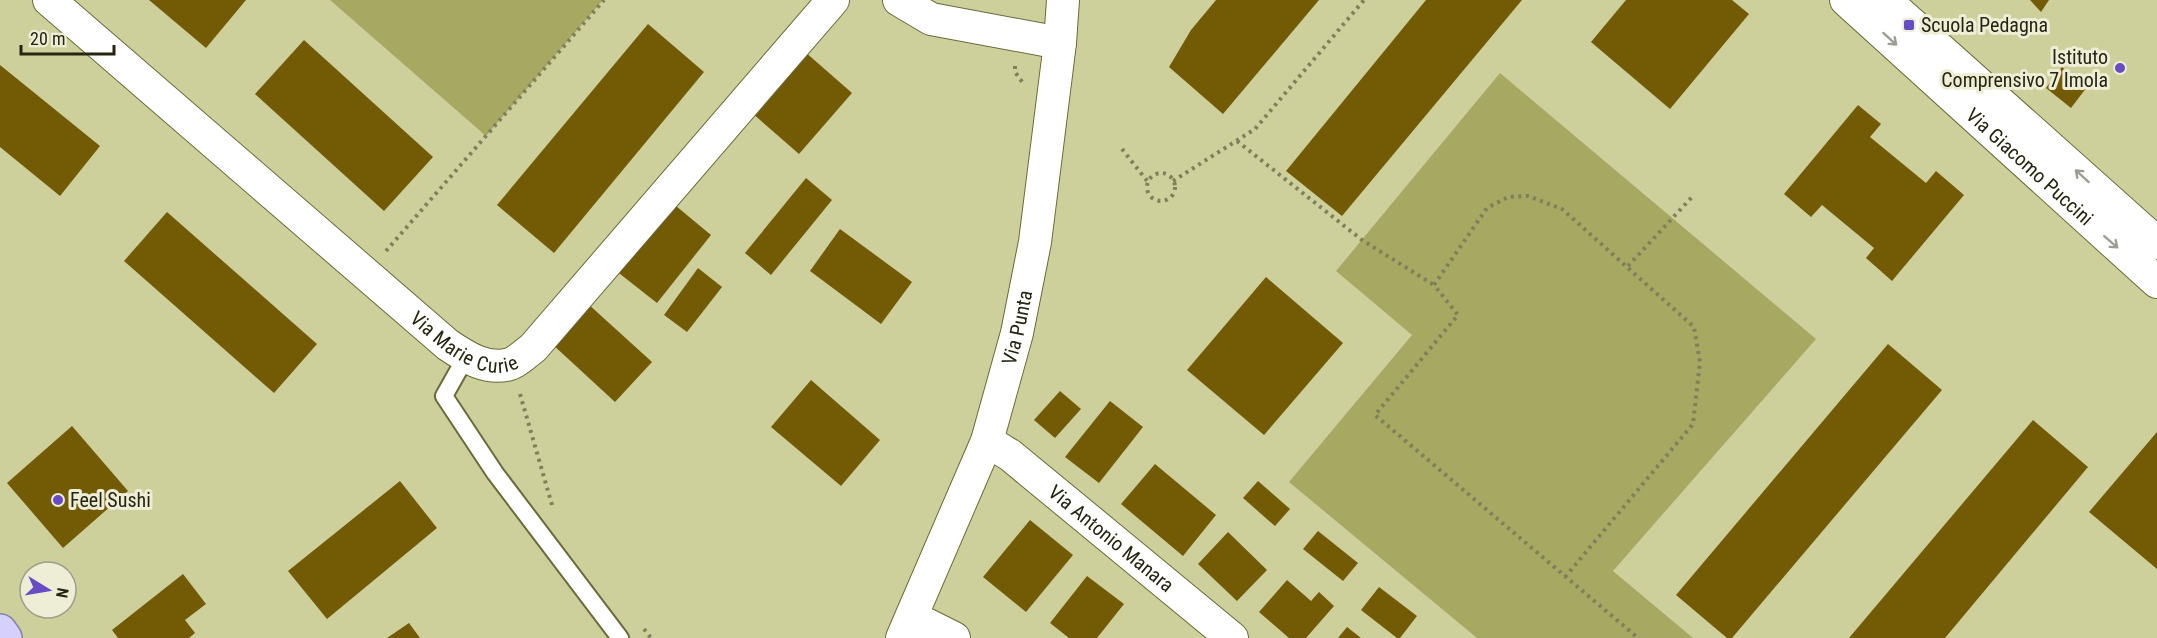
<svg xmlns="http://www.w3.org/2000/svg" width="2157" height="638" viewBox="0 0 2157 638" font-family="'Roboto Condensed',sans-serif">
  <rect width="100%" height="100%" fill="#ced09c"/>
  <g fill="#a7a861">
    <path d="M330,0h273l-117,136z"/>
    <path d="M1500,73l316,266 -203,232 80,67h-216l-188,-156 123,-147 -76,-64z"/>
  </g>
  <g fill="#735a05">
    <path d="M149,0h97l-40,48z"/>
    <path d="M1216,0h103l-96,114 -54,-47 22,-37z"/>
    <path d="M1426,0h96l-180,216 -56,-45z"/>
    <path d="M1626,0h106l17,14 -79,95 -79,-67z"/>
    <path d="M2030,0h19l-8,12z"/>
    <path d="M648,24l56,48 -150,181 -57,-48z"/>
    <path d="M304,40l129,117 -49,54 -129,-117z"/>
    <path d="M804,51l48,42 -53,61 -48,-42z"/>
    <path d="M0,65l100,81 -40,50 -60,-49z"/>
    <path d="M2062,67l25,20 -16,21 -25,-20z"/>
    <path d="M1858,105l23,19 -11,13 56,46 10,-12 28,24 -72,86 -26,-23 8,-10 -52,-43 -11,12 -27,-23z"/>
    <path d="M806,178l26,22 -61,75 -26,-22z"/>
    <path d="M670,201l41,34 -54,68 -42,-33z"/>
    <path d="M167,212l150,132 -43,49 -150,-132z"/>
    <path d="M840,229l72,53 -31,42 -71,-53z"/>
    <path d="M698,268l24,19 -35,45 -23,-17z"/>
    <path d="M1266,277l77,66 -79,92 -77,-65z"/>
    <path d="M587,303l65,59 -37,40 -64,-59z"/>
    <path d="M1888,344l54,46 -210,248h-5l-51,-43z"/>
    <path d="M811,380l69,60 -39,46 -70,-59z"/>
    <path d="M1060,391l21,18 -26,29 -21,-18z"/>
    <path d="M1110,401l33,26 -44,56 -34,-26z"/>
    <path d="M2033,420l55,47 -143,171h-96z"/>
    <path d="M72,426l56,65 -65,57 -56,-65z"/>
    <path d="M2157,432v137l-68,-57z"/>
    <path d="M1155,464l61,51 -33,41 -62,-52z"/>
    <path d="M400,481l37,47 -110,91 -39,-48z"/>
    <path d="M1258,481l32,28 -15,17 -32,-28z"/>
    <path d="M1030,520l43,35 -47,57 -43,-35z"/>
    <path d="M1318,531l40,32 -15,18 -40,-32z"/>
    <path d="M1228,532l39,38 -30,31 -39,-37z"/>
    <path d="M183,574l23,30 -21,16 10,13 -6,5h-71l-6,-8z"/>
    <path d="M1087,576l37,28 -27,34h-28l-19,-15z"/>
    <path d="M1287,580l24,21 8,-9 15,14 -28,32h-17l-30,-26z"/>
    <path d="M1379,587l38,29 -17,22h-3l-36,-28z"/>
    <path d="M409,623l11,15h-33z"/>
    <path d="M1347,627l14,11h-23z"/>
  </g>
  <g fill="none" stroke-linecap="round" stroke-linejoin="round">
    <g stroke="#6a6a3a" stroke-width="20">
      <path id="lane" d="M466,357l-22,39 51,77 125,165"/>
    </g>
    <g stroke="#6a6a3a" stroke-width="34">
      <g id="street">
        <path id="s1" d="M49,0l399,345c18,12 39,26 62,19 7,-2 16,-11 23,-16l300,-348"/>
        <path d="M899,0l32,19 129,24"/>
        <path id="s2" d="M1846,0l311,282"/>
        <path d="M1885,0l272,243"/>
        <path id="s3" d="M987,441l23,14 222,183"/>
        <path d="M912,617l42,21"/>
        <path id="s4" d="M902,638l85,-197 30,-108 18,-91 25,-199 3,-43"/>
      </g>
    </g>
    <g stroke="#8681a8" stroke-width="36">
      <path id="primary" d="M0,631l5,7"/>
    </g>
    <g stroke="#7f805b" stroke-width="4" stroke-dasharray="3 4.5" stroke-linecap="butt">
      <path d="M1015,66v6l8,11"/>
      <path d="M1237,141l125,99 72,45"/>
      <path d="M1122,149l26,33"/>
      <circle cx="1161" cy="187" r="14"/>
      <path d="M1173,181l82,-52 109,-129"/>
      <path d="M386,251l218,-251"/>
      <path d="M1628,266l64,-69"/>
      <path d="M520,394l32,111"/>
      <path d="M1565,577l128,-153 7,-62 -6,-35 -132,-118 -34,-13 -20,1 -21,11 -53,77 24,30 -83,100 263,223"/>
      <path d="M644,629l7,9"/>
    </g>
    <use href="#lane" stroke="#fff" stroke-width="16"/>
    <use href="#street" stroke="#fff" stroke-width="32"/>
    <use href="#primary" stroke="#d6d1fc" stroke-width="33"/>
  </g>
  <defs><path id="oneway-shaft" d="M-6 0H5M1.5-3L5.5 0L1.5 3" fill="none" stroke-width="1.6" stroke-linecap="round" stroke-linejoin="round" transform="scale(1.5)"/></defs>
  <g stroke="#9d9d94">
    <use href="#oneway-shaft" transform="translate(1890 39) rotate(42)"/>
    <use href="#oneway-shaft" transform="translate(2082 176) rotate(-138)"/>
    <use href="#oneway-shaft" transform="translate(2111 242) rotate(41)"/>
  </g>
  <g fill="#684cc5" stroke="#edeed5" stroke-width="2">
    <rect x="1903" y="19" width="12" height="12" rx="3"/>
    <circle cx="2120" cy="68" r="6"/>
    <circle cx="58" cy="500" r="6"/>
  </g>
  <g text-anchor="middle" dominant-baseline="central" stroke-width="6" stroke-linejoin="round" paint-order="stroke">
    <g font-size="20" fill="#252511" stroke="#edeed5" text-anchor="start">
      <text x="1921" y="25">Scuola Pedagna</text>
      <text x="2108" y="57" text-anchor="end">Istituto<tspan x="2108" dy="23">Comprensivo 7 Imola</tspan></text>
      <text x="70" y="500">Feel Sushi</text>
    </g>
    <g font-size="20" fill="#252511" stroke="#edeed5">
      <text stroke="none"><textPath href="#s2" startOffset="248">Via Giacomo Puccini</textPath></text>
      <text stroke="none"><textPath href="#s4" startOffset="332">Via Punta</textPath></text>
      <text stroke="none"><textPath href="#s1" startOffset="542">Via Marie Curie</textPath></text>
      <text stroke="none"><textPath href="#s3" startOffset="158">Via Antonio Manara</textPath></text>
    </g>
  </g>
  <g transform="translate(48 590) rotate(101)"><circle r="28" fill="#edeed5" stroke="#9d9e87" stroke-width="1.5"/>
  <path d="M0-4.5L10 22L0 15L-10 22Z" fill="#684cc5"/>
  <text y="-9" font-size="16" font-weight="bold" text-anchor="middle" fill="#252511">N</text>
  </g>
  <path d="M21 45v9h93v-9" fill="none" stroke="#252511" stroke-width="3"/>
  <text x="30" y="45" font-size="18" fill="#252511" stroke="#edeed5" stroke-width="4.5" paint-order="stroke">20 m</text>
</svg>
